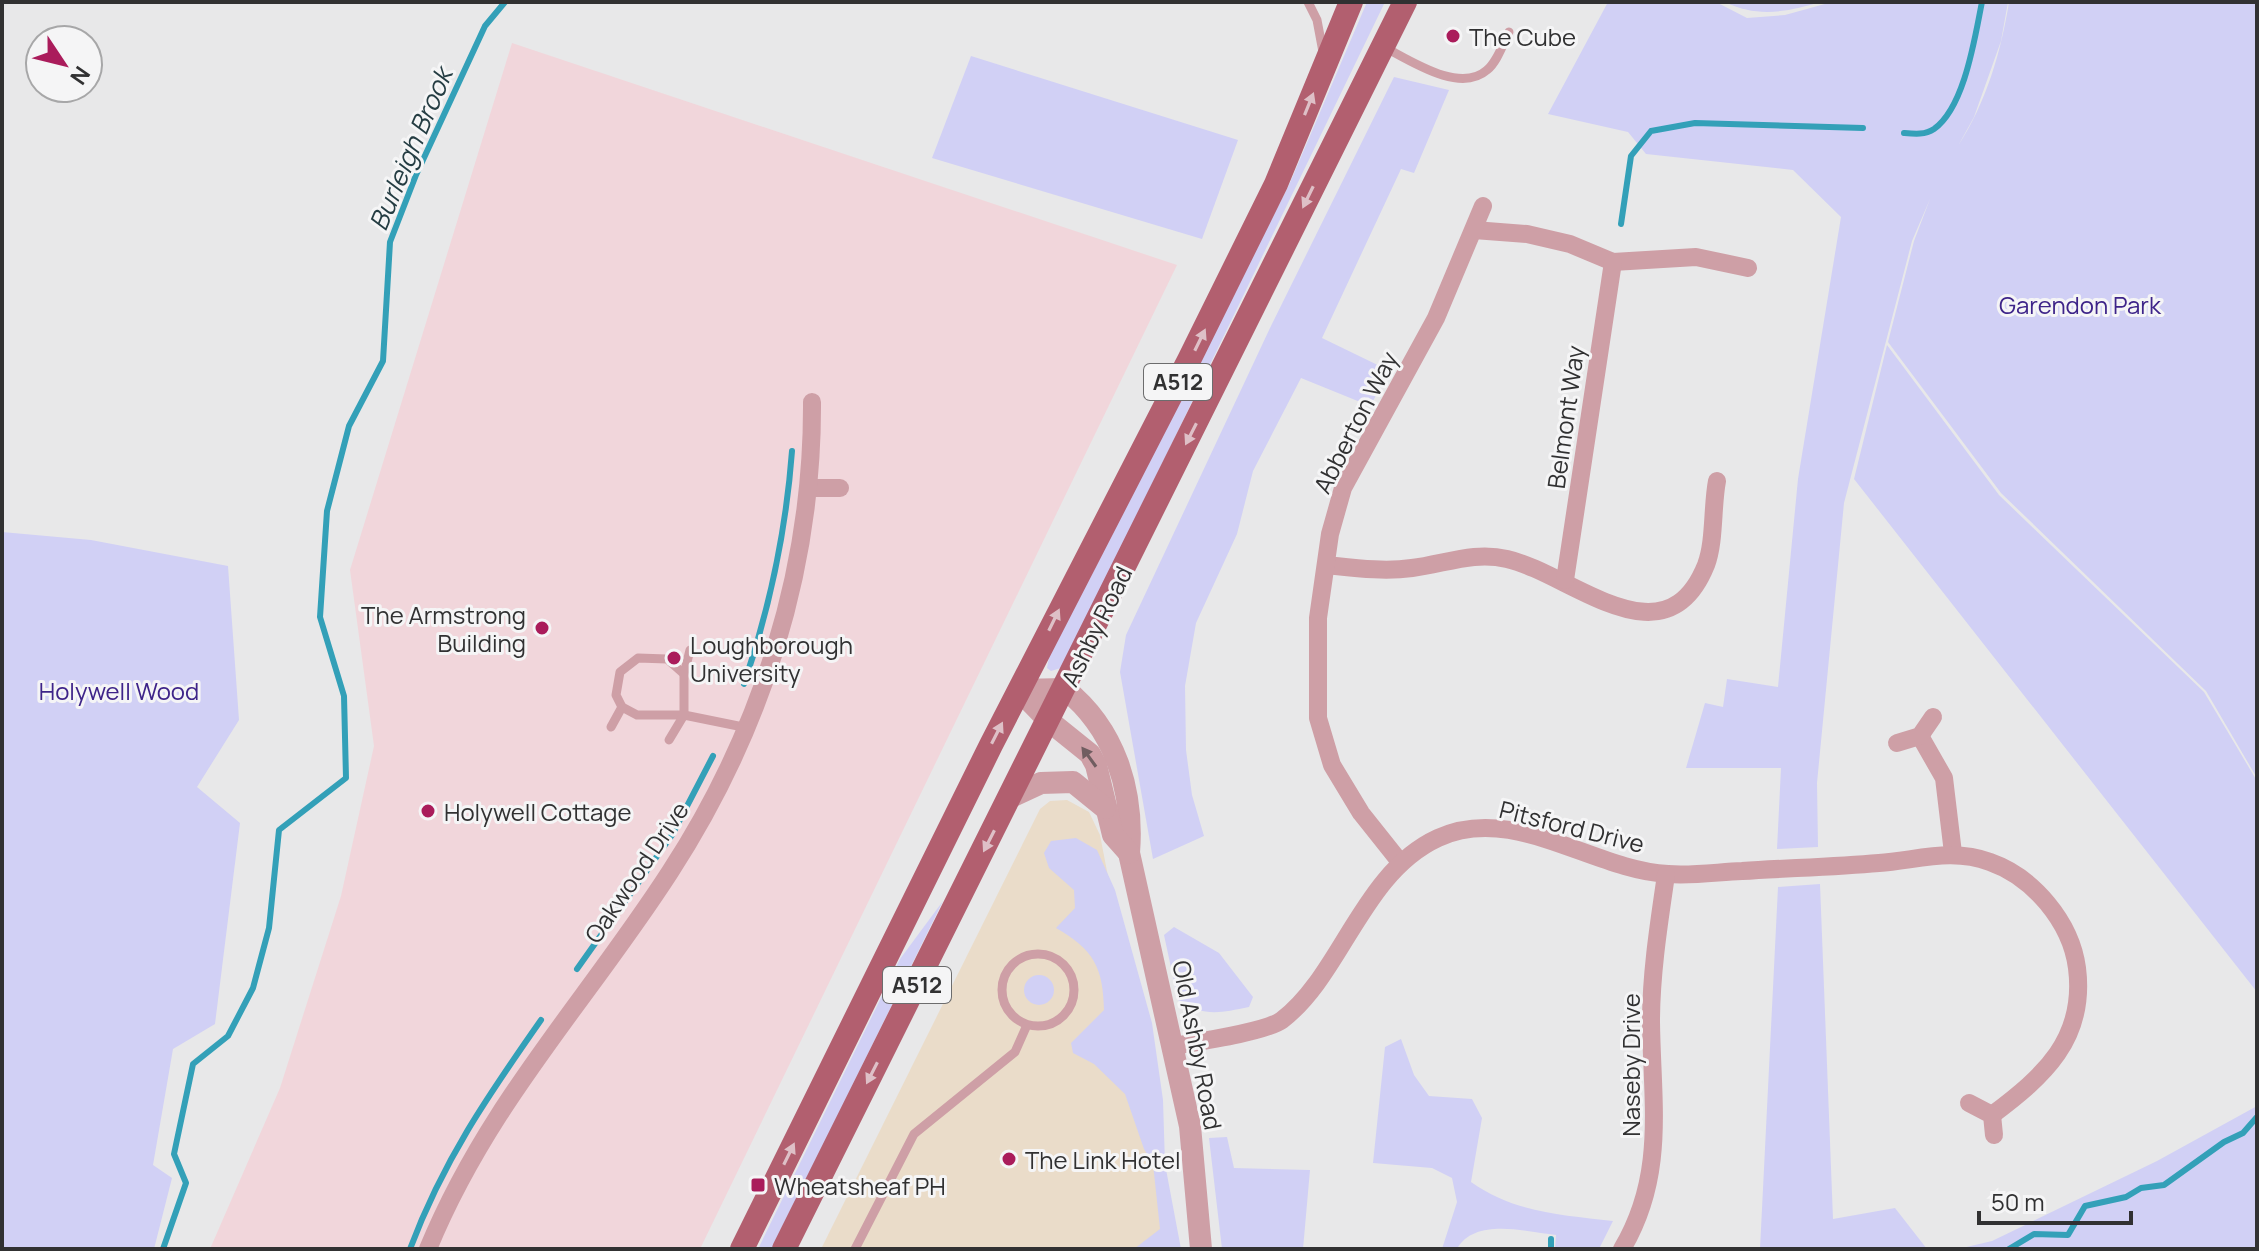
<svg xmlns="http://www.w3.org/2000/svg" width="2259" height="1251" viewBox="0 0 2259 1251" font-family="Manrope,sans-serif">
  <rect width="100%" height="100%" fill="#e8e8e9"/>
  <path fill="#eadcc9" d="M1067,800l22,12 11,23 54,280 16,119 -19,15h-330l219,-440 10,-8z"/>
  <path fill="#f1d6db" d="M512,43l665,222 -477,984h-490l70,-161 61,-192 33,-150 -24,-176z"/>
  <g fill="#d1d0f5">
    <path d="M1367,2h18l-321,665 -13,4 -4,-3 2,-11 240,-472z"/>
    <path d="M1608,2h108l31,16 38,-3 47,-13h176l-7,39 -27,76 -16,29c28,-43 43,-94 51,-144h248v776l-51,-87 -205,-198 -113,-151 26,-101 16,-42 -18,42 -68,262 -27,280 1,64 -41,2 4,-81h-95l19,-65 18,4 4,-28 51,8 20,-208 43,-262 -48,-47 -147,-16 -18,-22 -80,-18z"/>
    <path d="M1725,2h96c-34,10 -64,16 -96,0z"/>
    <path d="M971,56l267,84 -36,99 -270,-81z"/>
    <path d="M1394,77l55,13 -35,83 -13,-4 -79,169 68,33 -20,35 -69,-28 -48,93 -16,63 -41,89 -11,63 1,64 6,45 12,41 -51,23 -33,-187 6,-37 144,-307z"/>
    <path d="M1887,345l112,150 205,197 53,89v211l-403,-513z"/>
    <path d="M2,532l89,8 137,26 11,154 -42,67 43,36 -25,201 -42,25 -20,116 19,13 -18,71h-152z"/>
    <path d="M1076,838l21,12 18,40 37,133 11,77 2,64 16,85h-47l26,-20 -7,-65 -9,-15 -19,-55 -31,-30 -21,-11 -2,-10 33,-33c-1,-43 -10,-60 -48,-82l19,-20 -1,-18 -25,-22 -5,-15 7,-12z"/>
    <path d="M1820,884l13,335 62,-11 32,41h-167l18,-362z"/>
    <path d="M943,901l-171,348h-14l142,-290z"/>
    <path d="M1174,927l45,26 34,44 -4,10c-29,6 -46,10 -71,-7l-14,-65z"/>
    <circle cx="1039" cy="990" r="15"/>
    <path d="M1401,1039l13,36 15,21 43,3 10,19 -11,64c44,31 91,33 142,39l-14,28h-44l1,-14c-30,-3 -81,-18 -99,14h-15l15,-47 -5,-24 -20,-10 -59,-5 12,-116z"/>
    <path d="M2257,1106v143h-299l34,-8 165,-80z"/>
    <path d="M1227,1137l7,31 76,2 -7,79h-81l-13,-111z"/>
  </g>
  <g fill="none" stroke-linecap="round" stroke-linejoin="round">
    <g stroke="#33a0b8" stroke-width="6">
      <path d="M1904,133c11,1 21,2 30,-4 31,-22 41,-93 48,-127"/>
      <path d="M1621,224l10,-68 20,-25 44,-8 168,5"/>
      <path d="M744,684c26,-77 42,-153 48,-233"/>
      <path d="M577,969l95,-134 41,-79"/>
      <path d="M163,1249l23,-66 -12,-29 19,-90 35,-28 25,-48 16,-60 10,-98 67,-52 -2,-82 -24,-79 7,-106 22,-85 34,-65 7,-119 26,-67 69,-149 20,-24"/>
      <path d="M410,1249c33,-88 77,-152 131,-229"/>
      <path d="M1551,1249v-10"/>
      <path d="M2009,1249l25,-15 34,1 17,-29 41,-9 15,-9 23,-3 60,-43 19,-9 14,-16"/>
    </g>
    <g stroke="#ce9fa6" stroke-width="9">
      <path d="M1308,2l9,18 6,32"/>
      <path d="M1384,47c27,14 76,47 103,23 10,-8 16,-26 22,-38"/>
      <path d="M684,674l-17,-15 -29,-1 -18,14 -4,23 6,12 15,8h47l64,13"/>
      <path d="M611,727l11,-20"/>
      <path d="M669,740l15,-25v-41l6,-24"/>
      <circle cx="1038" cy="990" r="36"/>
      <path d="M855,1249l59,-115 101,-82 12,-27"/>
    </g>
    <g stroke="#ce9fa6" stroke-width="18">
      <path d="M1474,230l53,4 43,10 43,18 83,-5 52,11"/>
      <path d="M809,488h31"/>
      <path d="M1327,565c28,3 57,7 85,3 33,-4 62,-17 95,-9 63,14 158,108 199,6 9,-24 6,-58 11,-84"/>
      <path d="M1565,580l48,-318"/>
      <path d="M1920,736l24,42 9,75"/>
      <path d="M1897,743l23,-7 13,-19"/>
      <path d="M1400,862l-39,-49 -29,-48 -14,-47v-100l12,-84 13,-46 93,-170 47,-112"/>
      <path d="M1173,1046c23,-4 93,-14 109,-26 60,-46 80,-147 156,-182 75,-35 155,32 230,36 24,2 50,-2 74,-3 46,-3 92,-4 137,-8 39,-3 73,-15 111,-1 43,15 81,60 87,106 9,71 -33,108 -85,147"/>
      <path d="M1969,1103l23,12 2,20"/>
      <path d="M428,1249c60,-146 158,-247 242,-377 91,-140 143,-302 142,-470"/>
      <path d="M1622,1249c44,-74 30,-145 29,-227 0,-49 8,-99 15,-147"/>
    </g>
    <g stroke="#ce9fa6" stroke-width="22">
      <path d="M1019,690l46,-1c50,40 69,101 64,164l61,273 11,123"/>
      <path d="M1019,690l30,31 41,33 6,11 17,70 16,18"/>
      <path d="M1011,797l30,-14 32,-1 32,26"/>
    </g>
    <g stroke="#b25f6f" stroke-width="24">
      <path d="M742,1249l249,-504 198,-385 87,-176 75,-182"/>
      <path d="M784,1249l621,-1247"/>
    </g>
  </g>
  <defs><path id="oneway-solid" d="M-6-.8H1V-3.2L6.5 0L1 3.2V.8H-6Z" transform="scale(2)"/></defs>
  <g fill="#dec0c7">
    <use href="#oneway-solid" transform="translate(1309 104) rotate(-68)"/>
    <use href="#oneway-solid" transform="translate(1308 197) rotate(116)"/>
    <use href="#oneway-solid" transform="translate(1200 340) rotate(-64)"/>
    <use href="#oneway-solid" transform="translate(1191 434) rotate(117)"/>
    <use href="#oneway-solid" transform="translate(1054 620) rotate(-64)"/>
    <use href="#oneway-solid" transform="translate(997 733) rotate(-63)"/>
    <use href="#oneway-solid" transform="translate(989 841) rotate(117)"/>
    <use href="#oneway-solid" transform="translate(872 1073) rotate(117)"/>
    <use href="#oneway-solid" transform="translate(789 1154) rotate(-64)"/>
  </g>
  <use fill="#705d60" href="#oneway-solid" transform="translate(1089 757) rotate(-126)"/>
  <g fill="#aa1c5b" stroke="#f5f5f6" stroke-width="3">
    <circle cx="1453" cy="36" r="8"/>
    <circle cx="542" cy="628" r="8"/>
    <circle cx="674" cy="658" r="8"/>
    <circle cx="428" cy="811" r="8"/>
    <circle cx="1009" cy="1159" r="8"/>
    <rect x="750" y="1177" width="16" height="16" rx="4"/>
  </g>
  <g text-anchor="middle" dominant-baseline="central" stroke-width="6" stroke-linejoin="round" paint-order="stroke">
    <g fill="#f5f5f6" stroke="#6c6c6d" stroke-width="2">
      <rect x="1144" y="364" width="68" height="36" rx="6"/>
      <rect x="883" y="967" width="68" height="36" rx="6"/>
    </g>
    <g font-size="22" font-weight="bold" fill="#313132">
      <text x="1178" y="382">A512</text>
      <text x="917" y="985">A512</text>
    </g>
    <g font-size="24" fill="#313132" stroke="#f5f5f6" text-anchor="start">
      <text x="1469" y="36">The Cube</text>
      <text x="526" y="614" text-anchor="end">The Armstrong<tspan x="526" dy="28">Building</tspan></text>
      <text x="690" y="644">Loughborough<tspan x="690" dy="28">University</tspan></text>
      <text x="444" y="811">Holywell Cottage</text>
      <text x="1025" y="1159">The Link Hotel</text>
      <text x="774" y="1185">Wheatsheaf PH</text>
    </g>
    <g font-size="24" fill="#3e2489" stroke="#f5f5f6">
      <text x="2080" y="304">Garendon Park</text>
      <text x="119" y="690">Holywell Wood</text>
    </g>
    <g font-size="24" fill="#313132" stroke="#f5f5f6">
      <text transform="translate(1565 417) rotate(-82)">Belmont Way</text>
      <text transform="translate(1355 422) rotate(-63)">Abberton Way</text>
      <text transform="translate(1096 626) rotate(-64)">Ashby Road</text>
      <text transform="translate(1572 826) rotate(14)">Pitsford Drive</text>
      <text transform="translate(636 872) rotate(-56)">Oakwood Drive</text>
      <text transform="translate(1198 1045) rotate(79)">Old Ashby Road</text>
      <text transform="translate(1630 1065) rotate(-90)">Naseby Drive</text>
    </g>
    <g font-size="26" font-style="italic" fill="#253d43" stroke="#f5f5f6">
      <text transform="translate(410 149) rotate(-67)">Burleigh Brook</text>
    </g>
  </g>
  <rect width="2259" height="1251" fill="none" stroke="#313132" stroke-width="8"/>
  <g transform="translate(64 64) rotate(125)"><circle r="38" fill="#f5f5f6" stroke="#a7a7a8" stroke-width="2"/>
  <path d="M0-6L14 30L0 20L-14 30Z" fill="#aa1c5b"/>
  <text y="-12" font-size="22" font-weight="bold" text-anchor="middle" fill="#313132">N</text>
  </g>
  <path d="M1979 1211v12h152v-12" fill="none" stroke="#313132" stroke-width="4"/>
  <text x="1991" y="1211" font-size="24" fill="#313132" stroke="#f5f5f6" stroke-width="6" paint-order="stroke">50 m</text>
</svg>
